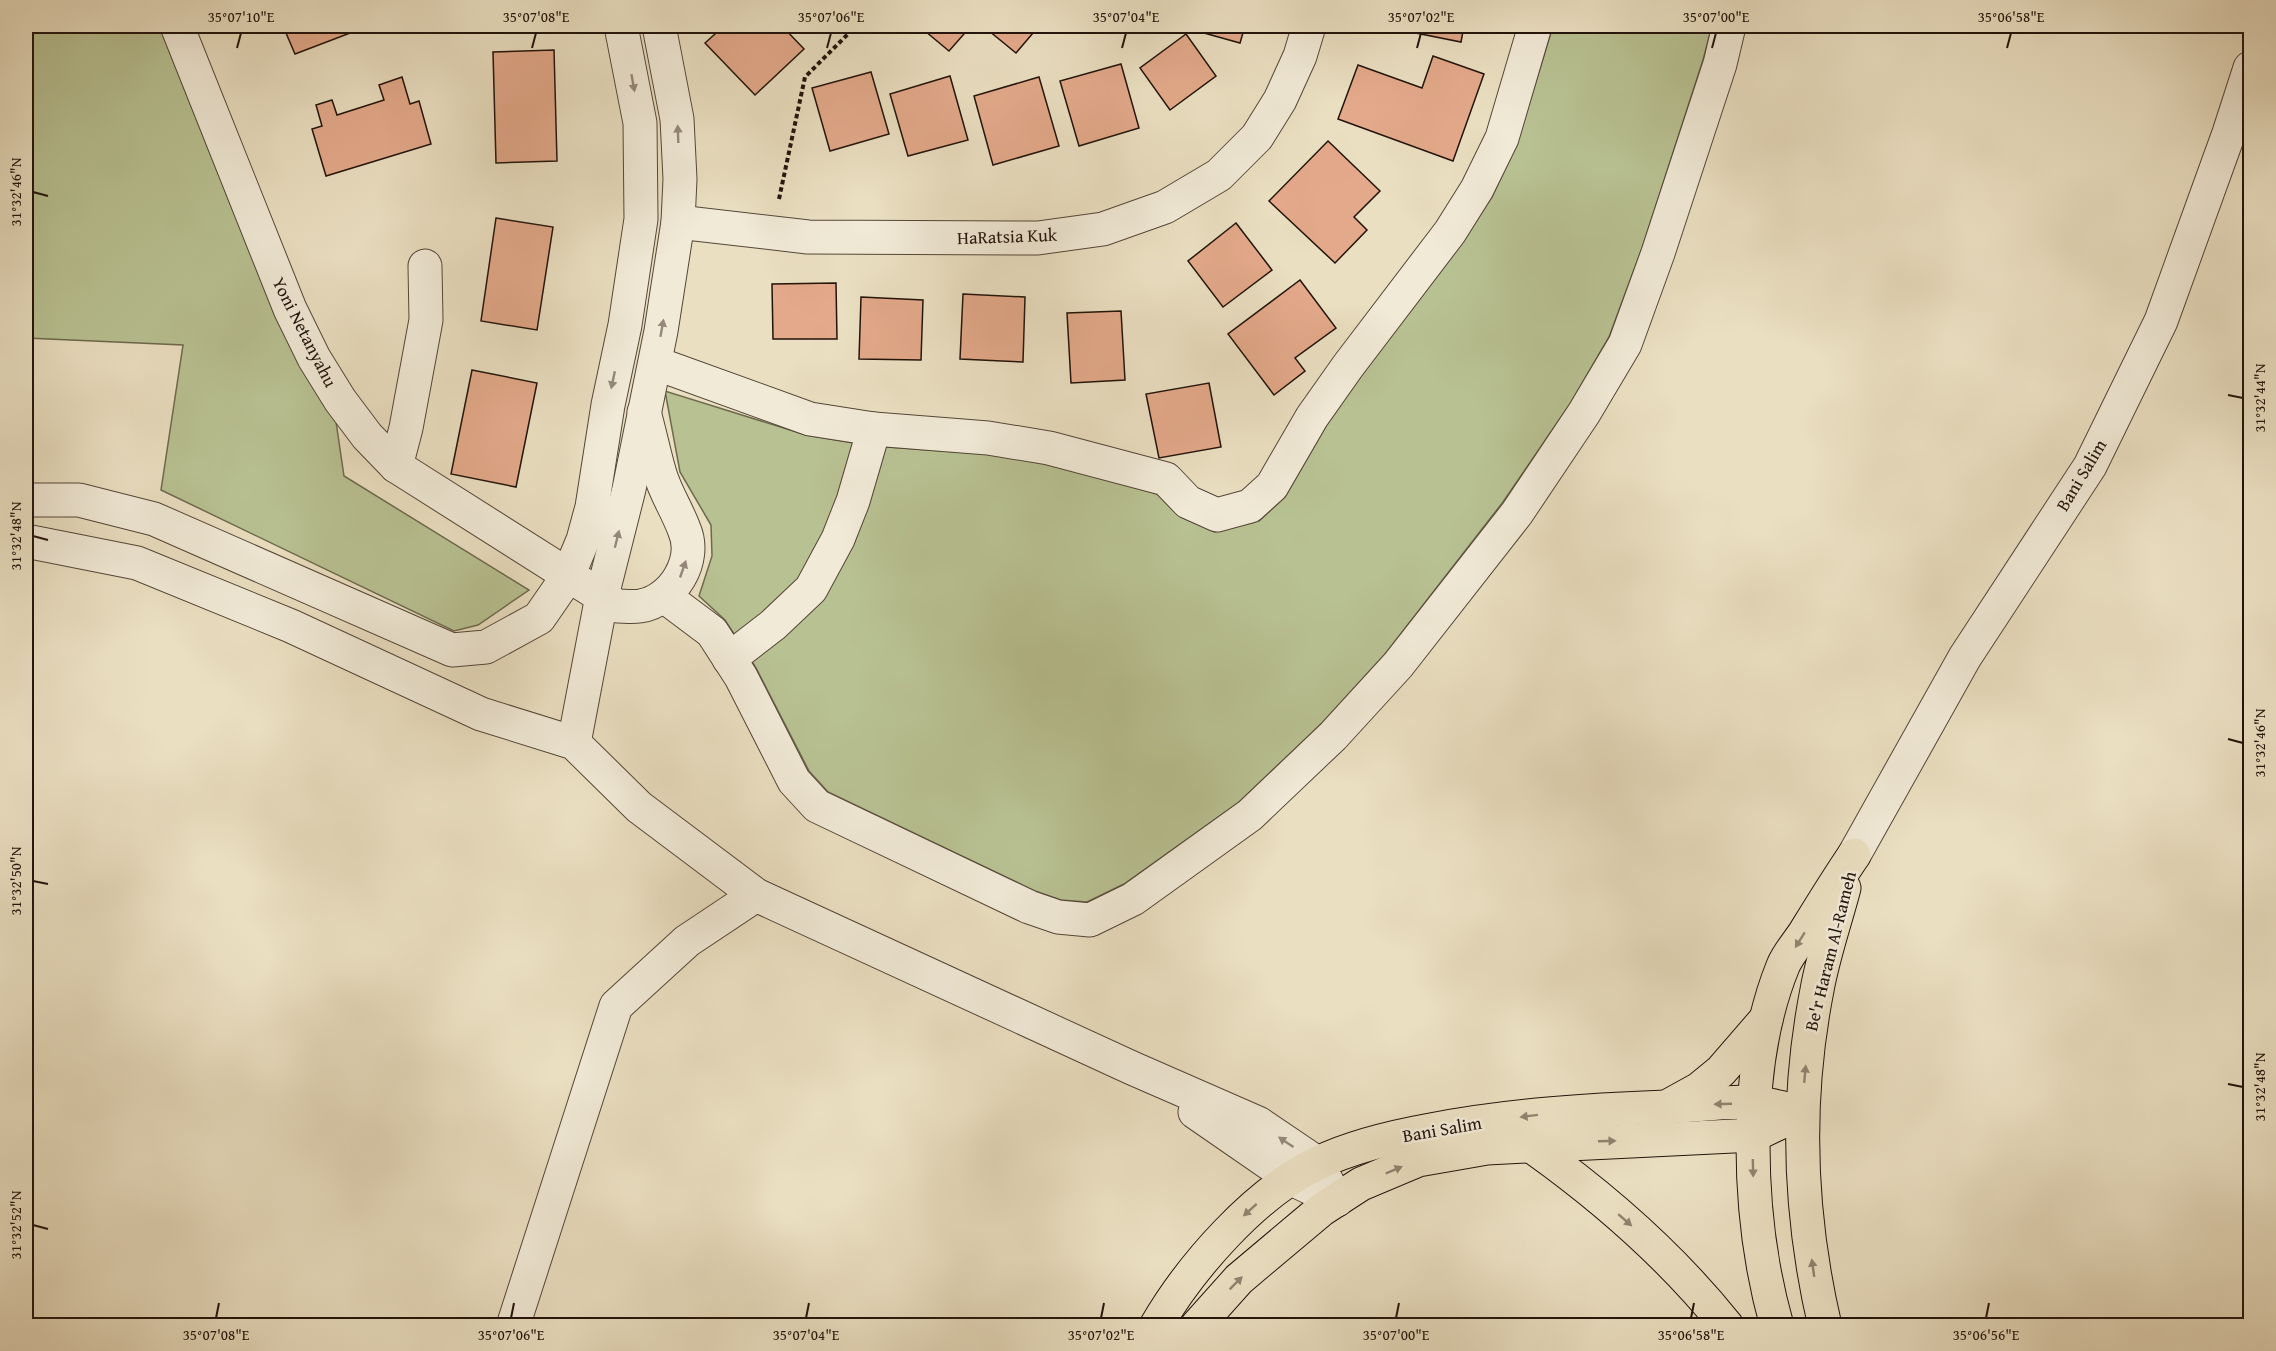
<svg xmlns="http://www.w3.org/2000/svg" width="2276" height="1351" viewBox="0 0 2276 1351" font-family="'Gentium Book Plus',serif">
  <rect width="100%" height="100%" fill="#eadfc1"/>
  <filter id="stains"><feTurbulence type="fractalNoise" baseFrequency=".00333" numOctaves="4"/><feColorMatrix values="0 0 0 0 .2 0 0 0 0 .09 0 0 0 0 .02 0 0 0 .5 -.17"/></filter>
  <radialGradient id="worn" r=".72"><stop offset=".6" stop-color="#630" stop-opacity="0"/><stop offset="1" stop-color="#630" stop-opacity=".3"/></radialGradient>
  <g fill="#b8c192" stroke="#6d6a4e" stroke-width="1.5">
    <path d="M26,26h142l167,389 9,61 185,114 -51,35 -24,6 -293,-141 22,-145 -157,-7z"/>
    <path d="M1553,26h159l-9,34 -61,188 -33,89 -39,67 -67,98 -118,152 -64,70 -82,78 -115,82 -37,18 -26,-2 -26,-9 -207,-99 -19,-21 -53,-103 -31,-48 -26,-24 13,-40 -1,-31 -31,-53 -15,-81 141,44 66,11 114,8 59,9 77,19 35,12 22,22 36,16 44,-11 26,-24 41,-71 35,-50 102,-134 29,-45 25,-53z"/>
  </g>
  <g fill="#e3a98a" stroke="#22130b" stroke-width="1.5">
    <path d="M283,26h74l1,4 -63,24z"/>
    <path d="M724,26h58l22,23 -49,46 -50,-52z"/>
    <path d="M919,26h52l-22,25z"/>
    <path d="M983,26h56l-23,27z"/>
    <path d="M1179,26h66l-5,17z"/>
    <path d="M1381,26h83l-3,16z"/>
    <path d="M1186,34l30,42 -46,34 -30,-42z"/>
    <path d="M554,50l3,111 -61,2 -3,-111z"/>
    <path d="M1433,56l51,18 -31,87 -115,-42 20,-54 64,23z"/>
    <path d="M1121,64l18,64 -60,18 -19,-65z"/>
    <path d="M871,72l18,62 -59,17 -18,-63z"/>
    <path d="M950,76l18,64 -60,16 -18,-62z"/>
    <path d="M402,77l8,27 9,-3 12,43 -105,32 -14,-47 10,-3 -6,-21 16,-5 5,15 47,-15 -5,-15z"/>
    <path d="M1039,77l20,69 -66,19 -19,-69z"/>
    <path d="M1328,141l52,50 -26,26 13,13 -32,33 -66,-62z"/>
    <path d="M496,218l57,9 -16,103 -56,-9z"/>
    <path d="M1236,223l36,47 -49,37 -35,-46z"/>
    <path d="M1300,280l36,48 -41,30 10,13 -31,24 -46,-61z"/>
    <path d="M836,283l1,56h-64l-1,-55z"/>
    <path d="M963,294l62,3 -2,65 -63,-3z"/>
    <path d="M861,297l62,3 -2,60 -62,-1z"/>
    <path d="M1121,311l4,69 -54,3 -4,-70z"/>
    <path d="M472,370l65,13 -21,104 -65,-13z"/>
    <path d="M1209,383l12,64 -62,11 -13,-64z"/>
  </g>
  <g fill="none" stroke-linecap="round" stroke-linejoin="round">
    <g stroke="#544638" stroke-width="35">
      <g id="minor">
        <path d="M177,26l113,283 24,49 26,42 27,36 29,30 221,140c7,0 15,1 23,0 33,-5 58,-46 44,-77 -7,-19 -18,-35 -24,-55 -6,-20 -10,-41 -16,-62"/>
        <path d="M678,222l130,15 230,1 65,-9 62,-22 54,-32 38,-38 23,-37 20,-44 9,-30"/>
        <path d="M655,363l155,56 64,10 114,9 61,10 117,31 22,23 29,13 33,-9 22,-20 40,-69 36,-51 102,-134 27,-43 25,-51 33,-112"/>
        <path d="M396,466l10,-38 20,-108 -1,-54"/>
        <path d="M26,500h53l75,19 298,131 34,-3 53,-29 29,-42 15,-36 9,-33 16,-102 17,-80 16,-106 -1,-96 -19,-97"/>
        <path d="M26,541l111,22 154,63 190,88 93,29 65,64 117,88 376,173 126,55 59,40 20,37"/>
        <path d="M664,596l48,36 29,45 53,104 23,25 212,101 29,10 32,3 43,-21 117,-84 83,-79 65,-71 119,-152 67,-100 41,-69 33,-91 62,-189 9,-38"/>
        <path d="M729,659l44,-34 38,-36 27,-50 15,-38 21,-72"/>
        <path d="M574,743l28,-147 27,-107 32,-158 17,-109 2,-43 -3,-60 -18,-93"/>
        <path d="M1854,855l111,-198 125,-191 71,-145 68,-188 21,-65"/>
        <path d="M1195,1112l97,67 23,11"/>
        <path d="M513,1326l103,-320 71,-65 69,-46"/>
      </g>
    </g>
    <g stroke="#22130b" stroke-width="35">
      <g id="major">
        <path d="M1670,1105l29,-16 22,-18 45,-52"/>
        <path d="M1530,1145c72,51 141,111 197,181"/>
        <path d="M1156,1326c35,-60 99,-133 162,-163 35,-17 74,-26 113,-33 78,-15 157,-20 235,-23 27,-1 66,-7 91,-4 15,2 30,6 45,9"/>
        <path d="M1197,1326l42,-47 82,-69 40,-26 57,-24 69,-12 267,-13 48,-23"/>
        <path d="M1777,1326c-30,-106 -36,-257 6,-360 5,-12 15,-23 22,-34 16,-26 32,-52 49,-77"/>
        <path d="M1825,1326c-26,-111 -30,-224 -8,-336 6,-34 18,-68 27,-102"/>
      </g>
    </g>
    <path stroke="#22130b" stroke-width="4" stroke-dasharray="4.5 3" stroke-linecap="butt" d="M779,199l26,-122 51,-51"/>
    <use href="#minor" stroke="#f1ead7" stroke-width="33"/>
    <use href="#major" stroke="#eadfc1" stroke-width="33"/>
  </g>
  <defs><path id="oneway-solid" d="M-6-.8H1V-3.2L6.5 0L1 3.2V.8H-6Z" transform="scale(1.5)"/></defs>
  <g fill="#94897b">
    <use href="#oneway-solid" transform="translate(633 83) rotate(80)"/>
    <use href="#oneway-solid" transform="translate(678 134) rotate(-92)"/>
    <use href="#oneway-solid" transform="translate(662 328) rotate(-80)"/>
    <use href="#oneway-solid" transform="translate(613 380) rotate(102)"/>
    <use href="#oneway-solid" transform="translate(617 539) rotate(-76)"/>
    <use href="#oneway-solid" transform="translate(683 569) rotate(-71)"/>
    <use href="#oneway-solid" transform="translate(1286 1142) rotate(-146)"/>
  </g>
  <g fill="#90836f">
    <use href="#oneway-solid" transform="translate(1800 940) rotate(122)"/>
    <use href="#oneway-solid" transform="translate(1805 1074) rotate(-85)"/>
    <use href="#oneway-solid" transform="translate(1723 1104) rotate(178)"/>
    <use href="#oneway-solid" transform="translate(1529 1116) rotate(173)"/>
    <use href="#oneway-solid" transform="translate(1607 1141) rotate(-2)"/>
    <use href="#oneway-solid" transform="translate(1753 1168) rotate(89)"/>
    <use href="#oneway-solid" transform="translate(1394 1170) rotate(-23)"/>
    <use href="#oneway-solid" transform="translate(1250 1210) rotate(138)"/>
    <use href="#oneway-solid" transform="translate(1625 1220) rotate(41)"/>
    <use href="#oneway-solid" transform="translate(1813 1268) rotate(-98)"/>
    <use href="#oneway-solid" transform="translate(1236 1283) rotate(-45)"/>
  </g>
  <path fill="none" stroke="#22130b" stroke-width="2" d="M237,48l4,-15M532,48l4,-15M827,48l4,-15M1122,48l4,-15M1417,48l4,-15M1712,48l4,-15M2007,48l4,-15M33,192l15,4M2228,395l15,3M33,536l15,4M2228,739l15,4M33,881l15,3M2228,1084l15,3M33,1225l15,4M216,1318l3,-15M511,1318l3,-15M806,1318l3,-15M1101,1318l3,-15M1396,1318l3,-15M1691,1318l3,-15M1986,1318l3,-15"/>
  <g text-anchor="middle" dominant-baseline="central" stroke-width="5" stroke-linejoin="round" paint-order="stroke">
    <g font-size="18" fill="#22130b" stroke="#f1ead7">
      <text transform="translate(1007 236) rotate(-2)">HaRatsia Kuk</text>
      <text transform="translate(305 332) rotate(63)">Yoni Netanyahu</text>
      <text transform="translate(2081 475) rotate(-59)">Bani Salim</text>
      <text transform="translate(1830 951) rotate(-76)">Be'r Haram Al-Rameh</text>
      <text transform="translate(1442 1129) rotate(-10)">Bani Salim</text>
    </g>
  </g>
  <rect width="2276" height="1351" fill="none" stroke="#eadfc1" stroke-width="66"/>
  <rect x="33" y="33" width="2210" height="1285" fill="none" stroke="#22130b" stroke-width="2"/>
  <g font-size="15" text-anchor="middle" fill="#22130b">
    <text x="241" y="22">35°07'10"E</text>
    <text x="536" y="22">35°07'08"E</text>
    <text x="831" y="22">35°07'06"E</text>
    <text x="1126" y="22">35°07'04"E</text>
    <text x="1421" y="22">35°07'02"E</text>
    <text x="1716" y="22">35°07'00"E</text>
    <text x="2011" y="22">35°06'58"E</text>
    <text transform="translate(16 192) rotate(-90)" y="5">31°32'46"N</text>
    <text transform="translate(2260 398) rotate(-90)" y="5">31°32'44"N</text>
    <text transform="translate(16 536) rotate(-90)" y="5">31°32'48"N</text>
    <text transform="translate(2260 743) rotate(-90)" y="5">31°32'46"N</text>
    <text transform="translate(16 881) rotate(-90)" y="5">31°32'50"N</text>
    <text transform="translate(2260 1087) rotate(-90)" y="5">31°32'48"N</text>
    <text transform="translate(16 1225) rotate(-90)" y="5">31°32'52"N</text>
    <text x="216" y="1340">35°07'08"E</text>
    <text x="511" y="1340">35°07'06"E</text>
    <text x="806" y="1340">35°07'04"E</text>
    <text x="1101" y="1340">35°07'02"E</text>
    <text x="1396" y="1340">35°07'00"E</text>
    <text x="1691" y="1340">35°06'58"E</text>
    <text x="1986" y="1340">35°06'56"E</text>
  </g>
  <rect width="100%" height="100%" filter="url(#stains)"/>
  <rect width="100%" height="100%" fill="url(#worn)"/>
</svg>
